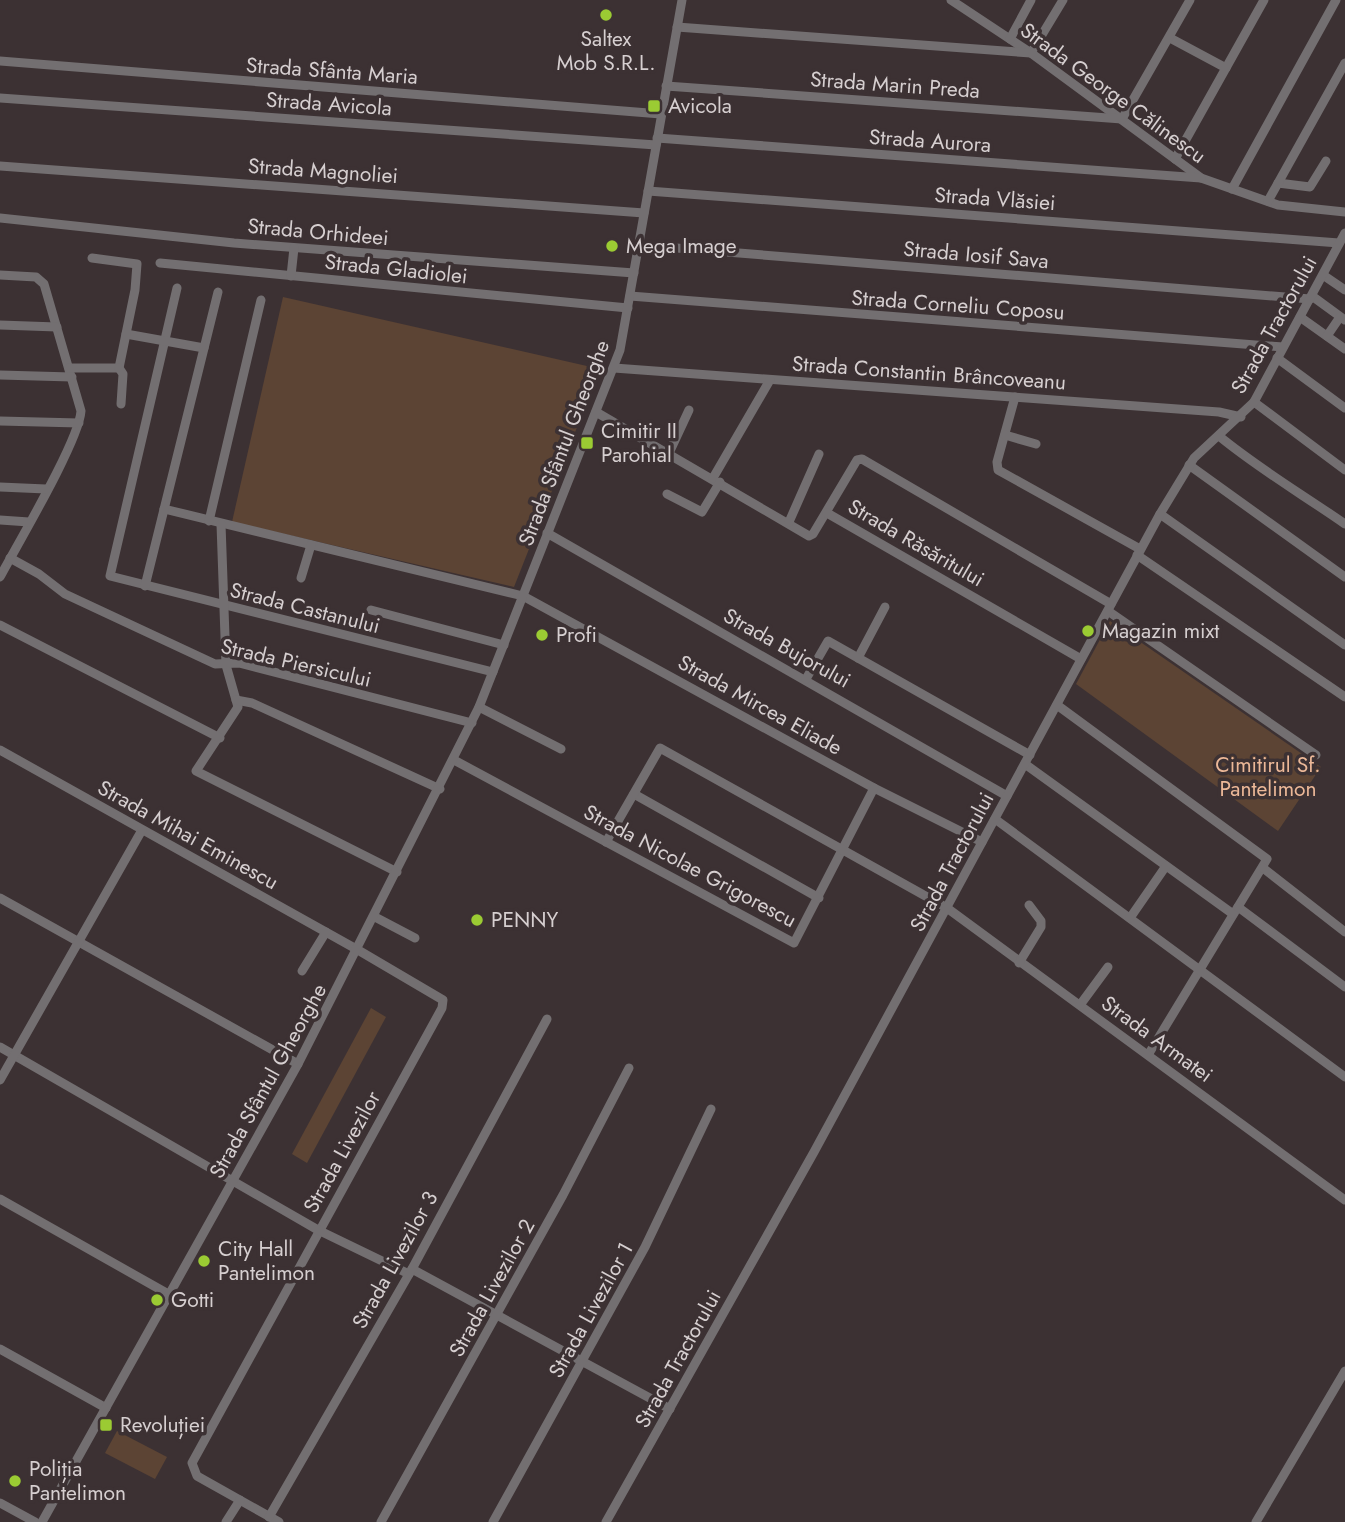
<svg xmlns="http://www.w3.org/2000/svg" width="1345" height="1522" viewBox="0 0 1345 1522" font-family="Jost,sans-serif">
  <rect width="100%" height="100%" fill="#3c3133"/>
  <g fill="#5c4434">
    <path d="M283,297l317,72 -86,218 -282,-65z"/>
    <path d="M1110,621l211,146 -43,64 -202,-147z"/>
    <path d="M371,1008l15,9 -79,146 -15,-9z"/>
    <path d="M117,1431l50,26 -12,22 -50,-26z"/>
  </g>
  <g fill="none" stroke-linecap="round" stroke-linejoin="round">
    <g stroke="#736f71" stroke-width="9">
      <path d="M951,0l80,53 170,125 77,27 67,7"/>
      <path d="M677,27l354,26 32,-53"/>
      <path d="M1170,38l56,30"/>
      <path d="M1010,39l21,-39"/>
      <path d="M0,61l661,53"/>
      <path d="M666,86l456,33 68,-119"/>
      <path d="M0,98l656,47"/>
      <path d="M657,138l544,40"/>
      <path d="M1175,159l89,-159"/>
      <path d="M0,166l644,47"/>
      <path d="M1278,183l32,4 16,-26"/>
      <path d="M1232,189l104,-189"/>
      <path d="M648,191l691,52"/>
      <path d="M1268,201l77,-138"/>
      <path d="M0,218l234,25 400,30"/>
      <path d="M639,245l671,54"/>
      <path d="M160,263l468,45"/>
      <path d="M0,275l36,2 8,7 37,127c-2,30 -64,134 -81,166"/>
      <path d="M1323,275l22,15"/>
      <path d="M291,276l3,-28"/>
      <path d="M177,288l-67,288 383,96"/>
      <path d="M630,296l653,51"/>
      <path d="M1312,296l33,24"/>
      <path d="M1300,317l45,32"/>
      <path d="M0,325l57,2"/>
      <path d="M126,334l78,14"/>
      <path d="M1327,336l13,-19"/>
      <path d="M1277,358l68,50"/>
      <path d="M69,368h50l16,-78 2,-26 -45,-6"/>
      <path d="M119,368l4,6 -2,30"/>
      <path d="M614,368l605,44 22,5"/>
      <path d="M0,375l72,2"/>
      <path d="M1015,397l-18,65 1,8 142,79"/>
      <path d="M1254,402l91,68"/>
      <path d="M596,412l213,124 4,-2 44,-74 5,-1 249,145"/>
      <path d="M0,421l79,2"/>
      <path d="M1005,435l31,9"/>
      <path d="M1219,436c40,33 83,58 126,88"/>
      <path d="M669,453l20,-43"/>
      <path d="M1189,465l156,112"/>
      <path d="M713,478l57,-98"/>
      <path d="M0,487l46,2"/>
      <path d="M667,494l35,18 18,-30"/>
      <path d="M164,509l359,87 351,192 108,54"/>
      <path d="M827,513l254,146"/>
      <path d="M1160,514l185,131"/>
      <path d="M0,520l29,2"/>
      <path d="M209,521l52,-221"/>
      <path d="M789,522l30,-68"/>
      <path d="M221,524l5,141 12,42 -42,64 201,101"/>
      <path d="M547,533l460,263"/>
      <path d="M1137,555l208,142"/>
      <path d="M10,558l29,16 26,20 150,70 24,-1 233,60"/>
      <path d="M301,578l10,-33"/>
      <path d="M145,586l73,-294"/>
      <path d="M371,610l133,35"/>
      <path d="M1108,611l208,144"/>
      <path d="M0,625l220,113"/>
      <path d="M858,658l27,-51"/>
      <path d="M806,679l22,-38 202,114"/>
      <path d="M236,700l16,3 188,86"/>
      <path d="M1057,705l210,154 -119,196"/>
      <path d="M479,707l82,42"/>
      <path d="M0,750l358,200 85,50 -1,8 -250,455 5,13 82,46"/>
      <path d="M454,760l340,183 80,-155"/>
      <path d="M1025,764l208,150"/>
      <path d="M634,794l185,104"/>
      <path d="M995,819l350,258"/>
      <path d="M606,842l54,-94 287,160 398,292"/>
      <path d="M1263,868l82,64"/>
      <path d="M0,898l298,166"/>
      <path d="M1238,907l107,80"/>
      <path d="M375,917l40,21"/>
      <path d="M1130,918l36,-52"/>
      <path d="M1019,963l22,-36v-6l-12,-16"/>
      <path d="M302,971l24,-39"/>
      <path d="M1080,1005l28,-38"/>
      <path d="M0,1047l318,183 91,44"/>
      <path d="M0,1080l142,-250"/>
      <path d="M0,1199l170,96"/>
      <path d="M412,1269l258,140"/>
      <path d="M0,1349l106,59"/>
      <path d="M0,1503l35,19"/>
      <path d="M269,1517l143,-248 135,-250"/>
      <path d="M42,1522l256,-458 181,-357 141,-357 62,-350"/>
      <path d="M226,1522l14,-22"/>
      <path d="M381,1522l182,-327 66,-127"/>
      <path d="M493,1522l152,-275 66,-138"/>
      <path d="M606,1522l208,-370 346,-638 34,-56 60,-56 91,-169"/>
      <path d="M1256,1522l89,-151"/>
    </g>
  </g>
  <g fill="#9bcb33" stroke="#3c3133" stroke-width="2.5">
    <circle cx="606" cy="15" r="7"/>
    <rect x="647" y="99" width="14" height="14" rx="3.5"/>
    <circle cx="612" cy="246" r="7"/>
    <rect x="580" y="436" width="14" height="14" rx="3.5"/>
    <circle cx="1088" cy="631" r="7"/>
    <circle cx="542" cy="635" r="7"/>
    <circle cx="477" cy="920" r="7"/>
    <circle cx="204" cy="1261" r="7"/>
    <circle cx="157" cy="1300" r="7"/>
    <rect x="99" y="1418" width="14" height="14" rx="3.5"/>
    <circle cx="15" cy="1481" r="7"/>
  </g>
  <g text-anchor="middle" dominant-baseline="central" stroke-width="7" stroke-linejoin="round" paint-order="stroke">
    <g font-size="21" fill="#d6cfd0" stroke="#3c3133" text-anchor="start">
      <text x="606" y="39" text-anchor="middle">Saltex<tspan x="606" dy="24">Mob S.R.L.</tspan></text>
      <text x="668" y="106">Avicola</text>
      <text x="626" y="246">Mega Image</text>
      <text x="601" y="431">Cimitir II<tspan x="601" dy="24">Parohial</tspan></text>
      <text x="1102" y="631">Magazin mixt</text>
      <text x="556" y="635">Profi</text>
      <text x="491" y="920">PENNY</text>
      <text x="218" y="1249">City Hall<tspan x="218" dy="24">Pantelimon</tspan></text>
      <text x="171" y="1300">Gotti</text>
      <text x="120" y="1425">Revoluției</text>
      <text x="29" y="1469">Poliția<tspan x="29" dy="24">Pantelimon</tspan></text>
    </g>
    <g font-size="21" fill="#d6cfd0" stroke="#3c3133">
      <text transform="translate(332 71) rotate(4)">Strada Sfânta Maria</text>
      <text transform="translate(895 85) rotate(4)">Strada Marin Preda</text>
      <text transform="translate(1113 93) rotate(36)">Strada George Călinescu</text>
      <text transform="translate(329 104) rotate(4)">Strada Avicola</text>
      <text transform="translate(930 141) rotate(4)">Strada Aurora</text>
      <text transform="translate(323 171) rotate(4)">Strada Magnoliei</text>
      <text transform="translate(995 199) rotate(4)">Strada Vlăsiei</text>
      <text transform="translate(318 232) rotate(5)">Strada Orhideei</text>
      <text transform="translate(976 255) rotate(5)">Strada Iosif Sava</text>
      <text transform="translate(396 269) rotate(6)">Strada Gladiolei</text>
      <text transform="translate(958 305) rotate(4)">Strada Corneliu Coposu</text>
      <text transform="translate(1274 325) rotate(-61)">Strada Tractorului</text>
      <text transform="translate(929 373) rotate(4)">Strada Constantin Brâncoveanu</text>
      <text transform="translate(564 443) rotate(-69)">Strada Sfântul Gheorghe</text>
      <text transform="translate(916 543) rotate(30)">Strada Răsăritului</text>
      <text transform="translate(305 608) rotate(14)">Strada Castanului</text>
      <text transform="translate(787 648) rotate(29)">Strada Bujorului</text>
      <text transform="translate(296 663) rotate(13)">Strada Piersicului</text>
      <text transform="translate(760 705) rotate(29)">Strada Mircea Eliade</text>
      <text transform="translate(188 835) rotate(29)">Strada Mihai Eminescu</text>
      <text transform="translate(952 862) rotate(-62)">Strada Tractorului</text>
      <text transform="translate(690 866) rotate(28)">Strada Nicolae Grigorescu</text>
      <text transform="translate(1157 1039) rotate(36)">Strada Armatei</text>
      <text transform="translate(268 1081) rotate(-61)">Strada Sfântul Gheorghe</text>
      <text transform="translate(342 1152) rotate(-61)">Strada Livezilor</text>
      <text transform="translate(395 1260) rotate(-61)">Strada Livezilor 3</text>
      <text transform="translate(492 1288) rotate(-61)">Strada Livezilor 2</text>
      <text transform="translate(591 1310) rotate(-61)">Strada Livezilor 1</text>
      <text transform="translate(678 1359) rotate(-61)">Strada Tractorului</text>
    </g>
    <g font-size="21" fill="#ecb898" stroke="#3c3133">
      <text x="1268" y="765">Cimitirul Sf.<tspan x="1268" dy="24">Pantelimon</tspan></text>
    </g>
  </g>
</svg>
